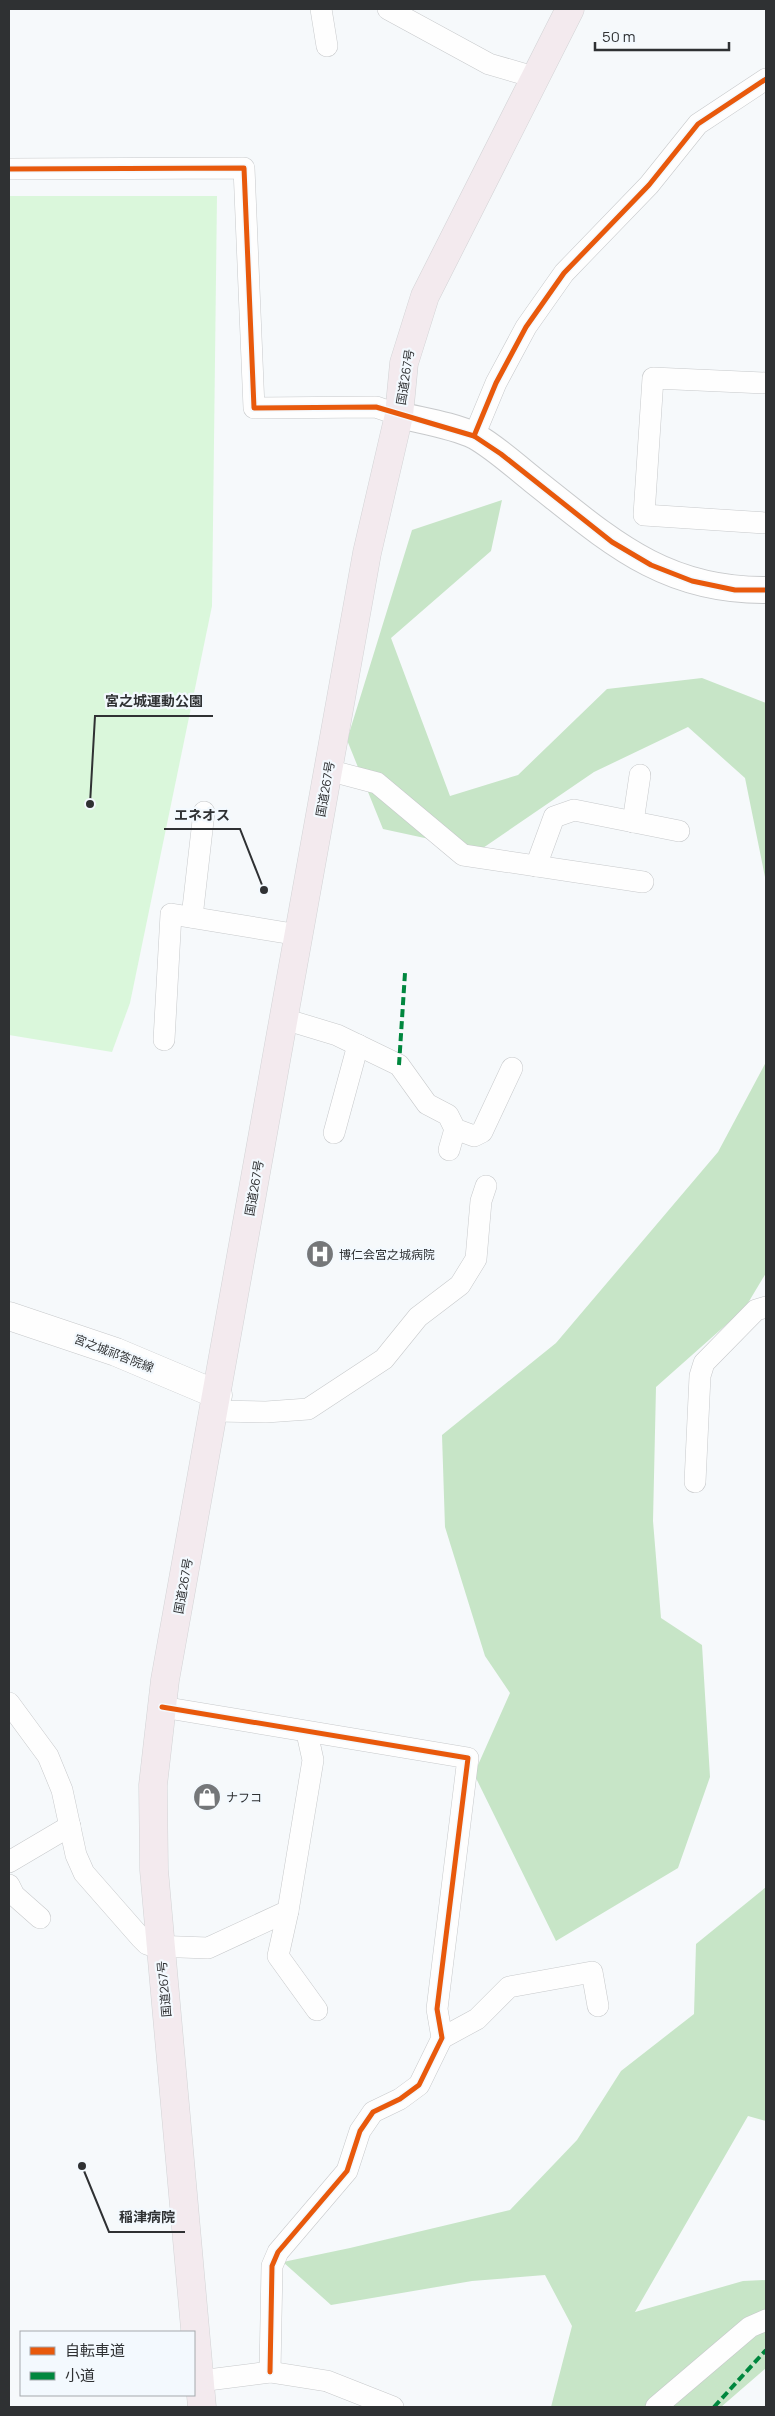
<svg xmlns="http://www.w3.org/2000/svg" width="775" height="2416" viewBox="0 0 775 2416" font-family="Manrope,'Noto Sans JP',sans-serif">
  <rect width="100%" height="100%" fill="#f6f9fb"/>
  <path fill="#daf7db" d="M9,196h208l-5,410 -82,397 -18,49 -103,-17z"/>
  <g fill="#c7e5c7">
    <path d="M502,500l-11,51 -100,87 59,158 68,-21 89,-86 95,-11 64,25v179l-21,-104 -57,-51 -94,45 -114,78 -97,-21 -36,-89 65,-210z"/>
    <path d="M766,1062v211l-21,35 -89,79 -3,134 8,97 41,27 8,132 -32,91 -122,73 -82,-167 36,-81 -25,-37 -40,-129 -3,-92 114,-92 162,-191z"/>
    <path d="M766,1887v234l-18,-5 -113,196 108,-31 23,-1v88l-45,39h-170l21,-81 -27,-51 -73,6 -141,24 -48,-43 67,-14 160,-38 67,-70 44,-69 73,-57 2,-70z"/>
  </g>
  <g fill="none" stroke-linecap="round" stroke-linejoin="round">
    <g stroke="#c7c9cb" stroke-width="22">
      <g id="minor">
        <path d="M321,9l6,37"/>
        <path d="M388,9l101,55 45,13"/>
        <path d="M9,169l235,-1 10,240 122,-1 23,8"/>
        <path d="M766,383l-113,-5 -9,137 122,8"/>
        <path d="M474,436l22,-53 30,-56 38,-54 85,-88 49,-61 68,-45"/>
        <path d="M328,770l49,13 86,72 180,27"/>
        <path d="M633,822l7,-47"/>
        <path d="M536,866l18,-49 20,-7 105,21"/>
        <path d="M192,917l12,-105"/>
        <path d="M284,1019l53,16 62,30 28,39 21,11 7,14 19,7 8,-4 30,-64"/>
        <path d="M164,1040l7,-126 128,21"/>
        <path d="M334,1133l24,-88"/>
        <path d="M449,1150l6,-21"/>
        <path d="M215,1411l51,1 42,-3 76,-50 34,-42 42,-32 16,-26 5,-58 5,-15"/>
        <path d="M695,1482l5,-106 4,-13 52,-53 10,-3"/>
        <path d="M9,1703l39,53 14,34 14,65 8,18 57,65 6,6 6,2 55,2 80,-37 25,-151 -6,-27"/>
        <path d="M162,1707l306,51 -31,251 5,29 -23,47 -19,14 -27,13 -13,19 -13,40 -69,81 -6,14 -2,106"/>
        <path d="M9,1862l61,-36"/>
        <path d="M9,1885l5,10 26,23"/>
        <path d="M288,1911l-10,45 39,54"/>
        <path d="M442,2038l35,-19 32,-32 83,-15 6,34"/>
        <path d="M200,2381l70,-9 57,9 66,26"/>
        <path d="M656,2407l94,-80 16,-7"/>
      </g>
    </g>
    <g stroke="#c7c9cb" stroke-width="28">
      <path id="tertiary" d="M399,415c24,6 53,10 76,21 21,12 39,29 58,44 76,60 130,111 233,110"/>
    </g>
    <g stroke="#c7c9cb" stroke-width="29">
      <path id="secondary" d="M9,1316l107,36 102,43"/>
    </g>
    <g stroke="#d2d3d5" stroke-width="29">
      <path id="trunk" d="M202,2407l-48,-537 -1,-85 12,-105 202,-1127 32,-138 5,-52 21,-67 145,-287"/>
    </g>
    <use href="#minor" stroke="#fefefe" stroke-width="21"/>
    <use href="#tertiary" stroke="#fefefe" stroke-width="26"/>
    <use href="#secondary" stroke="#fefefe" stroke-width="28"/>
    <use href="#trunk" stroke="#f3eaee" stroke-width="28"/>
    <g stroke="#00873e" stroke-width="4" stroke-dasharray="8 4" stroke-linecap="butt">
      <path d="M399,1065l6,-92"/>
      <path d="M714,2407l52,-57"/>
    </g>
    <g stroke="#f3f9fe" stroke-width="8">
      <g id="cycleway">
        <path d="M9,169l235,-1 10,240 122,-1 98,29 27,18 111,88 39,23 41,16 43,9h31"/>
        <path d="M474,436l22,-53 30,-56 38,-54 85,-88 49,-61 68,-45"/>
        <path d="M162,1707l306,51 -31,251 5,29 -23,47 -19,14 -27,13 -13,19 -13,40 -69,81 -6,14 -2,106"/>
      </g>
    </g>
    <use href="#cycleway" stroke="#e8590c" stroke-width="5"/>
  </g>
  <defs>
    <g id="hospital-disc" transform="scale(1.4375)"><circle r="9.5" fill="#757779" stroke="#f3f9fe"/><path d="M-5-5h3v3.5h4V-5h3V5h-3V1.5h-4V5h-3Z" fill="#fff"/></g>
    <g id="shop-disc" transform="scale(1.4375)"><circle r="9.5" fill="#757779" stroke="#f3f9fe"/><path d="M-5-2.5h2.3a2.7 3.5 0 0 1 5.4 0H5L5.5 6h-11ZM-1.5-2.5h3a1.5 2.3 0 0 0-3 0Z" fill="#fff"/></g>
  </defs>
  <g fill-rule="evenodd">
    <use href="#hospital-disc" x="320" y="1254"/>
    <use href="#shop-disc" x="207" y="1797"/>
  </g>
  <g text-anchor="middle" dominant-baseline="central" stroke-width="4.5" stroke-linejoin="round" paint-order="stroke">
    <g font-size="12" fill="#2f3133" stroke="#f3f9fe">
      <text transform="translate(405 377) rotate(-81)">国道267号</text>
      <text transform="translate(325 789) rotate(-80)">国道267号</text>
      <text transform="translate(254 1188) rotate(-80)">国道267号</text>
      <text transform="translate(114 1353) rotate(21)">宮之城祁答院線</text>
      <text transform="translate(183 1586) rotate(-80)">国道267号</text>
      <text transform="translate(164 1989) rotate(-95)">国道267号</text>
    </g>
    <g font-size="12" fill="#2f3133" stroke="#f3f9fe" text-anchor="start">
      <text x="339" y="1254">博仁会宮之城病院</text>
      <text x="226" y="1797">ナフコ</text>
    </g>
  </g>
  <path fill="none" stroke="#2f3133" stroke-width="2" d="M90 804L95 716H213M264 890L240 829H164M82 2166L109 2232H185"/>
  <g fill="#2f3133" stroke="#f3f9fe" stroke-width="2">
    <circle cx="90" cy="804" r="5"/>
    <circle cx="264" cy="890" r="5"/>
    <circle cx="82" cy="2166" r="5"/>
  </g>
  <g font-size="14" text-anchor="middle" font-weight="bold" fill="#2f3133" stroke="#f3f9fe" stroke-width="4.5" stroke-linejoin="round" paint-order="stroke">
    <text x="154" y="706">宮之城運動公園</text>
    <text x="202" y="820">エネオス</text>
    <text x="147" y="2222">稲津病院</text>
  </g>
  <rect width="775" height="2416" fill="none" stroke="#2f3133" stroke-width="20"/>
  <rect x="20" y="2331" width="175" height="65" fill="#f3f9fe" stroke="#a5a9ad"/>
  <rect x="30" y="2347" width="25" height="8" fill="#e8590c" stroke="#a5a9ad"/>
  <text x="65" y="2356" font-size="15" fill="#2f3133">自転車道</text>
  <rect x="30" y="2372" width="25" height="8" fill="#00873e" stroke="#a5a9ad"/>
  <text x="65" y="2381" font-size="15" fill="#2f3133">小道</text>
  <path d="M595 42v8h134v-8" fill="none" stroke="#2f3133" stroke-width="2.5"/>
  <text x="602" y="42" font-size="15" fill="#2f3133" stroke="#f3f9fe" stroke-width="4" paint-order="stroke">50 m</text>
</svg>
